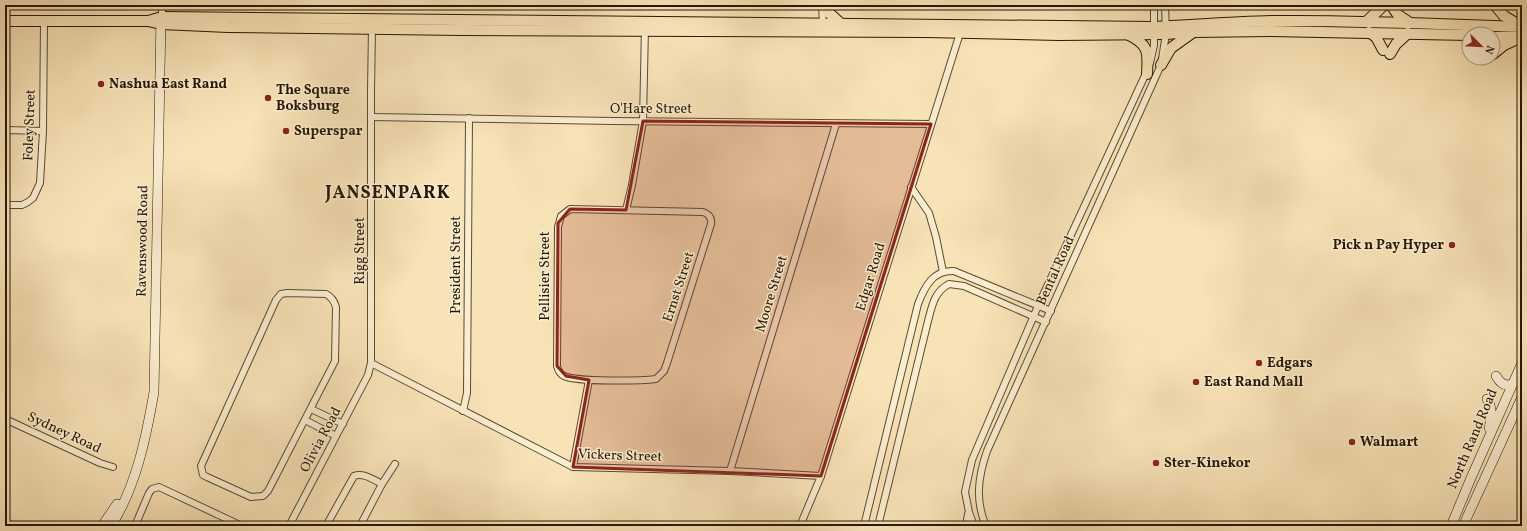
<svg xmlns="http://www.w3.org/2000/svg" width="1527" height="531" viewBox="0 0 1527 531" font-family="Vollkorn,serif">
  <rect width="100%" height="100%" fill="#f8e3b7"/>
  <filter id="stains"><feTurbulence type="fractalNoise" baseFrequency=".005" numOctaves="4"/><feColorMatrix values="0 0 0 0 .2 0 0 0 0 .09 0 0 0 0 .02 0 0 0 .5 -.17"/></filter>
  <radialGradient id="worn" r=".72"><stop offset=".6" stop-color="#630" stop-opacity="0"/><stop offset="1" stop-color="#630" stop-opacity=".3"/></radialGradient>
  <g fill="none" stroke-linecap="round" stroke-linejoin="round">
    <g stroke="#5b4b2f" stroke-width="8">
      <g id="street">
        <path d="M822,5l1,20"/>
        <path d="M162,17v-12"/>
        <path d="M1150,63l4,-18v-40"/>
        <path d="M371,117l242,4 318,3"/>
        <path d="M5,130l38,1"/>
        <path d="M911,187l18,26 7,24 7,35"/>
        <path d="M5,205h17l6,-3 5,-4 7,-15 3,-52 1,-110"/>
        <path d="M570,209l133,3c6,2 9,6 8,12l-44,139 -3,8 -8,8c-16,2 -79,3 -92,-3 -4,-2 -6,-6 -7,-10l1,-139 3,-11z"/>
        <path d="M626,210l6,-25 11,-64 2,-94"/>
        <path d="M287,293l39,1c6,3 8,7 10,13l-1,54 -67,130 -5,5 -12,1 -44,-20 -4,-2 -2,-9 75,-166 5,-6z"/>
        <path d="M371,363l202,104 157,4 91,5"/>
        <path d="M311,409l32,15"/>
        <path d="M463,411l4,-18 2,-275"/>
        <path d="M5,419l95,44 13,4"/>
        <path d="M305,420l31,16"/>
        <path d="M573,467l16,-87"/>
        <path d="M730,471l106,-347"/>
        <path d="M135,526l14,-33 3,-4 7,-2 83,39"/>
        <path d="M289,526l79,-151 3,-12v-272l1,-64"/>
        <path d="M326,526l28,-50c9,-4 20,4 28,8"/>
        <path d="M360,526l22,-42 13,-20"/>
        <path d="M800,526l21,-50 139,-443"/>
        <path d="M864,526l54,-222c7,-18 15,-34 36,-33l97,40"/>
        <path d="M878,526l50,-205c4,-15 6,-29 21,-37l15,2 82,36"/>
        <path d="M966,526l2,-12"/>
        <path d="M974,526l-5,-14 -4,-20 7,-32 66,-154 109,-235"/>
        <path d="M986,526c-11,-25 -8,-49 1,-75l174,-386 5,-31 -1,-29"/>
      </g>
    </g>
    <g stroke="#271802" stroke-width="10">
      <g id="secondary">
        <path d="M1496,376c4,7 9,11 16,8"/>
        <path d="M1487,399c6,9 5,19 2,29"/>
        <path d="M102,526l15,-22"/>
        <path d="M111,526c25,-39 35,-88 43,-134l7,-374"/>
        <path d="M1451,526l20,-48 51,-115"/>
        <path d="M1463,526l59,-129"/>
      </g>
    </g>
    <g stroke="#271802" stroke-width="12">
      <g id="primary">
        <path d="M824,5l4,7 12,11"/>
        <path d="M1391,5l7,10 12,8"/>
        <path d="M1495,5l9,11 17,10"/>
        <path d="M5,21h143l14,-4 992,10c40,-2 79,-5 119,-6 83,-1 166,3 249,6"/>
        <path d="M148,21l13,3 67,3 234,3 464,2 133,3 107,-1 27,-2 78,-1 198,4"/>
        <path d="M1366,22l18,-17"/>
        <path d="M1369,32l7,5 7,13"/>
        <path d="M1129,35c21,10 19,19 18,39"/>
        <path d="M1493,37h27"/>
        <path d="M1390,54l6,-10 12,-11"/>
        <path d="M1493,54l11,-9 18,-8"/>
        <path d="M1161,65l10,-17 21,-15"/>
      </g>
    </g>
    <use href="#street" stroke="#faedd0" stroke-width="6"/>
    <use href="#secondary" stroke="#faedd0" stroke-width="9"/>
    <use href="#primary" stroke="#f8e3b7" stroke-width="10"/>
  </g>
  <path fill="#8f2418" fill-opacity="0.2" stroke="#8f2418" stroke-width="3" stroke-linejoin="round" d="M643,121l288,3 -110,352 -248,-9 16,-87 -23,-4 -9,-10 1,-143 12,-14 56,1z"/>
  <g fill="#8f2418" stroke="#faedd0" stroke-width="1.5">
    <circle cx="101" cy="84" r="4"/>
    <circle cx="268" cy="98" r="4"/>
    <circle cx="286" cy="131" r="4"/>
    <circle cx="1452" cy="245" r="4"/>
    <circle cx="1259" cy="363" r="4"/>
    <circle cx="1196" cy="382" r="4"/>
    <circle cx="1352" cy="442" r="4"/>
    <circle cx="1156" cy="463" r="4"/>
  </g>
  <g text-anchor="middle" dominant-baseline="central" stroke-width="3" stroke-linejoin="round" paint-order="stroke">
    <g font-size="14" font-weight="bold" fill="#271802" stroke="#faedd0" text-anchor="start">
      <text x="109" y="84">Nashua East Rand</text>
      <text x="276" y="90">The Square<tspan x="276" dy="16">Boksburg</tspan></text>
      <text x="294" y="131">Superspar</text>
      <text x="1444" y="245" text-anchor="end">Pick n Pay Hyper</text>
      <text x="1267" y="363">Edgars</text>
      <text x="1204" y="382">East Rand Mall</text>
      <text x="1360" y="442">Walmart</text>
      <text x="1164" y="463">Ster-Kinekor</text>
    </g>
    <g font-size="14" fill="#271802" stroke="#faedd0">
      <text x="651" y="109">O'Hare Street</text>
      <text transform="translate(30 125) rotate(-88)">Foley Street</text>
      <text transform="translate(143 241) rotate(-89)">Ravenswood Road</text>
      <text transform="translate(360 251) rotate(-90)">Rigg Street</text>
      <text transform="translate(456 265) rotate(-90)">President Street</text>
      <text transform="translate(1056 271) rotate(-66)">Bental Road</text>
      <text transform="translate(545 276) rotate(-90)">Pellisier Street</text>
      <text transform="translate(871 277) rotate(-73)">Edgar Road</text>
      <text transform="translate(679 287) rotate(-72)">Ernst Street</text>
      <text transform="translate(772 294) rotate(-73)">Moore Street</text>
      <text transform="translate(64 433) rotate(25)">Sydney Road</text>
      <text transform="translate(1473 439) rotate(-67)">North Rand Road</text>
      <text transform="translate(321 440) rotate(-62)">Olivia Road</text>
      <text transform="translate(620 456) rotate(2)">Vickers Street</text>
    </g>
    <g font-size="18" font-weight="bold" letter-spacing="1" fill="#271802" stroke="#faedd0">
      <text x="388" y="193">JANSENPARK</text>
    </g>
  </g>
  <rect width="1527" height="531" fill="none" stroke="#f8e3b7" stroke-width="20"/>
  <rect x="6" y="6" width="1515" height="519" fill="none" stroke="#271802" stroke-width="2"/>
  <rect x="10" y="10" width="1507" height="511" fill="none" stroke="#271802"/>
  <g transform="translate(1481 46) rotate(114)"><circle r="19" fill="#faedd0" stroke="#a6987e"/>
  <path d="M0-3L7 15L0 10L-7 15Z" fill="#8f2418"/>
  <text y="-6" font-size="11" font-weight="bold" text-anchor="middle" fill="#271802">N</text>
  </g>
  <rect width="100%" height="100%" filter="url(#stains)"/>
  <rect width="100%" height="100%" fill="url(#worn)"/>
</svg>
